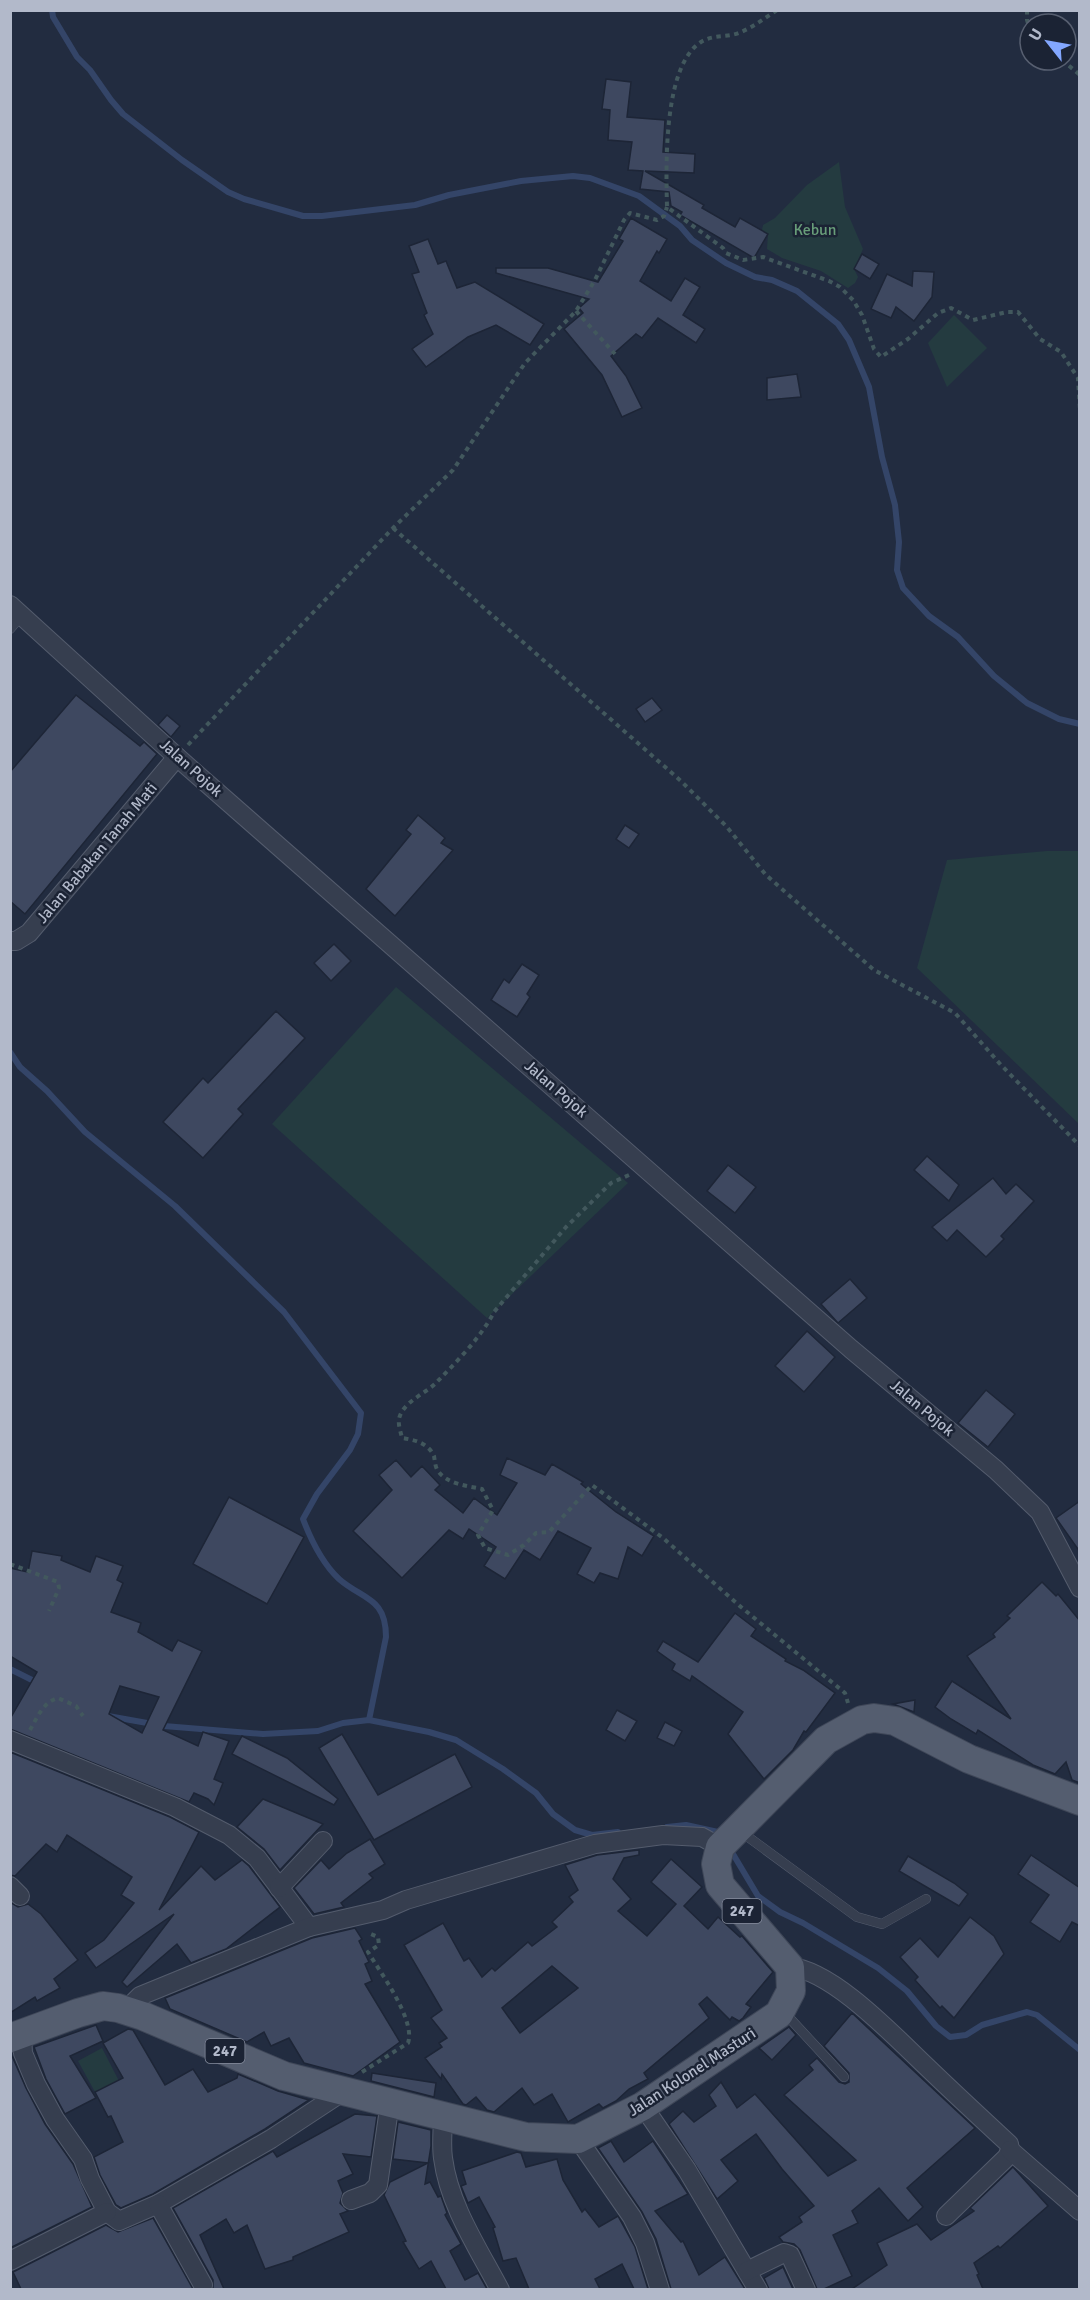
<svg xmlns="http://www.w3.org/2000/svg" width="1090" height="2300" viewBox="0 0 1090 2300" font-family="Signika,sans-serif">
  <rect width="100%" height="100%" fill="#222c40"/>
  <g fill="#243b40">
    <path d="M839,162l6,45 18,42 -9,20 4,8 -3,6 -7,5 -27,-17 -39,-13 -15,-9 1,-15 -6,-4 1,-5 12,-7 32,-33z"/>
    <path d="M954,315l33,33 -40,39 -19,-44z"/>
    <path d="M1047,851h32v273l-162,-156 30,-108z"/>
    <path d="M396,987l232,196 -141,135 -215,-194z"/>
    <path d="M102,2048l17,33 -24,11 -17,-31z"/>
  </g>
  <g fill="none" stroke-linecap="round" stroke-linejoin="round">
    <g stroke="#344568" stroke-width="6">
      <path d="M52,10l1,7 24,40 13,13 21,30 12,14 59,46 46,32 16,7 59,17h19l93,-11 34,-10 72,-14 52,-5 17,2 49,18 41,30 12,14 34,23 29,14 17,3 25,11 41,33 11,16 20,47 13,70 13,48 4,37 -2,28 6,18 26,28 29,21 36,39 33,27 32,16 21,5"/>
      <path d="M10,1052l10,15 27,24 38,41 90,74 109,106 77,101 -3,21 -8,16 -33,44 -14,25c8,21 19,44 36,60 24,21 47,18 47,58l-17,83"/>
      <path d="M10,1669l30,15"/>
      <path d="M108,1716l56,10 99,8 55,-3 25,-8 26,-3 60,12 27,8 47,29 33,24 17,21 22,16 17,5 26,-3"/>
      <path d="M667,1827l19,-2 32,7 3,4"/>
      <path d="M730,1849l28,47 22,16 23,11 75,45 29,23 29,35 14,11 16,-2 16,-10 45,-13 10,3 43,35"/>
    </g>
  </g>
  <g fill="#3e4860" stroke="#1d2536" stroke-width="1.5" fill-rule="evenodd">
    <path d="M606,79l25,3 -4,35 38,3 -2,32 32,2 -1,19 -49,-2 59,34 -2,3 33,19 5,-9 28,16 -14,24 -74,-43 2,-3 -11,-6 -2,-14 -29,-3 3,-18 -15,-1 4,-28 -24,-2 2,-30 -8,-1z"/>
    <path d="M631,218l36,21 -8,14 -2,-2 -17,30 31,20 14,-23 15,9 -17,28 22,14 -9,14 -38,-25 -16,20 -6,-4 -25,22 15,20 16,32 -20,9 -20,-42 -38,-46 19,-16 -4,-5 10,-9 -93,-26v-5h52l50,14 25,-41 -4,-2z"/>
    <path d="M428,239l10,25 8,-3 11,27 18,-6 69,42 -14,21 -34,-20 -28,12 -42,30 -14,-18 21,-15 -9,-19 3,-2 -15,-39 7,-2 -10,-26z"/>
    <path d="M862,254l17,10 -9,15 -16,-10z"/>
    <path d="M913,271l21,1 -2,25 -18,24 -18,-14 -5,11 -20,-9 16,-35 25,12z"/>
    <path d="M797,374l4,23 -34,3v-22z"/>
    <path d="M76,695l64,51 4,-4 13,12 -132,160 -15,-13v-129z"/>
    <path d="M652,698l10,12 -17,12 -9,-13z"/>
    <path d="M167,715l13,11 -9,11 -13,-12z"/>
    <path d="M418,815l27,23 -4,5 12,7 -58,66 -29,-27 45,-55 -5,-4z"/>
    <path d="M625,825l14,9 -10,14 -13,-9z"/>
    <path d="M334,944l17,17 -20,20 -17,-18z"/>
    <path d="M522,964l17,11 -12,19 3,3 -13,20 -26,-17 13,-21 5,4z"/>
    <path d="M276,1011l29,27 -67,71 5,5 -40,44 -40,-36 40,-44 5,5z"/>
    <path d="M927,1156l32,29 -10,16 -35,-31z"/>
    <path d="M728,1165l28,22 -21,26 -28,-22z"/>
    <path d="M993,1178l13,16 10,-10 18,17 -33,35 3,3 -18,18 -29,-27 -10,11 -15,-14z"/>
    <path d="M850,1279l17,19 -29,25 -17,-19z"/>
    <path d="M807,1331l28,26 -31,35 -29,-26z"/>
    <path d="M986,1390l29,24 -27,33 -30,-24z"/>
    <path d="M507,1458l38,17 7,-11 31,18 -2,2 35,28 38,24 -12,20 -14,-9 -10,32 -18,-6 -6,10 -17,-9 14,-26 -33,-17 -18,29 -16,-10 -19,29 -21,-13 12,-19 -27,-18 -6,10 -14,-9 -47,48 -49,-47 39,-41 -13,-15 17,-15 15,17 11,-11 18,19 -5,5 28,23 11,-15 23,17 20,-32 -17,-8z"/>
    <path d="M229,1497l75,40 -37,67 -74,-40z"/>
    <path d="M1080,1501v51l-24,-34z"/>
    <path d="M32,1551l30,5 -1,4 29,12 6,-16 27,10 -6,14 6,3 -12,29 30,11 -3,9 34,19 6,-11 24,11 -39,79 35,16 5,-14 26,9 -15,38 9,4 -9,22 -6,-6 -14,-6 -5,9 -179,-73v-10l27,-47 -27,-16v-88l18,4zM120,1686l39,11 -17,36 -33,-19z"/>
    <path d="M1042,1582l14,14 2,-2 22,27v162l-8,-3 -6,-18 -11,12 -22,-9 -55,-35 -2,4 -25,-15 -16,-12 17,-26 59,38 -44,-63 28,-19 -2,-3 17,-16 -3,-2z"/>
    <path d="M735,1613l21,16 -5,7 35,23 -1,2 18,9 32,23 -29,39 -2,-1 -11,19 -29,29 -36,-45 15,-22 -51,-36 -2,5 -18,-11 3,-6 -18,-13 6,-10 35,21z"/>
    <path d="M915,1700l-1,12 -21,-8z"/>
    <path d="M617,1710l20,11 -12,20 -19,-11z"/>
    <path d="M665,1722l17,9 -8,15 -17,-8z"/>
    <path d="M342,1734l36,61 77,-41 17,33 -98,53 -55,-92z"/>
    <path d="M242,1736l45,22 51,41 -4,6 -102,-51z"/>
    <path d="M10,1752l160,65 29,15 -40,78 42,-44 14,14 27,-20 7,6 31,41 -54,42 -35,14 -14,-19 -50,43 -5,-5 52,-68 -78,54 -11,-15 19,-13 30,-37 -13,-8 11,-18 -65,-42 -10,17 -11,-8 -31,32 -5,-1z"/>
    <path d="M263,1799l60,25 -43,46 -16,-21 -27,-22z"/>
    <path d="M370,1839l15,25 -16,10 4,4 -32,25 3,4 -30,7 -20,-26 27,-28 8,9 18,-16z"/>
    <path d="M639,1850v5l-15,3 -11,21 18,20 -13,12 29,25 29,-32 -25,-22 20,-23 31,28 -18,19 24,23 10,-12 22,20 2,-1 31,36 -27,32 5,3 -8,11 -4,3 -7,-4 -2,3 -23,-23 -8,7 10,14 -65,55 4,6 -19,10 -13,12 -13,7 -4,-4 -31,18 -16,-28 -18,11 -12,-17 -28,24 -7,-2 -11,-13 -10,8 -3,-1 -21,-30 -1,5 -16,-21 17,-11 -3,-4 8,-5 -16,-20 11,-8 -38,-65 39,-22 21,38 5,-3 13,19 10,-9 3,3 33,-29 4,4 25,-19 -5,-5 21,-20 -4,-5 9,-7 -13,-25 32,-10zM552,1966l26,22 -58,45 -18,-25z"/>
    <path d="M1031,1855l49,33v38l-8,-4 -12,20 -30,-20 19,-27 -31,-21z"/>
    <path d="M908,1856l46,27 14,11 -9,12 -60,-35z"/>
    <path d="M10,1902l8,5 10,-3 13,10 37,46 -24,19 6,9 -23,13 -2,-4 -25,16z"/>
    <path d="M970,1917l24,19 10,18 -50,64 -12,-12 -2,2 -25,-28 3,-3 -18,-20 20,-19 18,19z"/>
    <path d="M355,1928l7,11 -3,2 10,21 -4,2 7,17 -7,3 35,58 -47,34 -49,-13 -15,-25 -18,8 -7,-14 -17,10 -77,-33 -5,-11 147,-60z"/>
    <path d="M852,2013l123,115 -68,60 16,19 -15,14 -29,-33 -27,23 6,12 -25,12 19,41 -28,13h-7l-17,-39 -6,-6 -11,-2 -4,-5 23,-15 -3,-5 15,-11 -32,-37 -26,-35 -35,26 17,21 -21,18 -48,-75 14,-13 11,11 22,-16 -7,-11 12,-13 16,26 18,-14 73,82 28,-16 -72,-65 29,-25 -4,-5 8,-7 22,24 6,2 4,-2v-9l-25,-27z"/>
    <path d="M96,2025l7,16 -33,15 26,42 -31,16 -19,-35 -12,-32z"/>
    <path d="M789,2027l7,8 -24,25 -13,-12z"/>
    <path d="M128,2029l5,1 32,55 28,-16 15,23 29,-14 1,-4 40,17 31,9 -44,29 -112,65 -32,14 -5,-3 -16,-30 -6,-18 29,-15 -12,-26 -3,1 -13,-25 28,-14 -20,-35z"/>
    <path d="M10,2056h2l14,32 19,36 28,40 19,43 -82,41z"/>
    <path d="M372,2073l64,10 -2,14 -63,-16z"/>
    <path d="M355,2114l22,2 -6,41 -28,-3 10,20 -15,7 5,12 -3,10 8,8 -8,3 9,18 -56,25v3l-28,9 -18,-44 -13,8 -8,-14 -26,16 24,54h-11v-9l-40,-72 100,-57 4,6z"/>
    <path d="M398,2122l33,8v16l-6,38 5,-2 8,15 3,-1 6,17 -2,2 16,29 -11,7 15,29 13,-7 9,16h-41l-15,-28 -12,8 -16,-27 3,-1 -22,-46 6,-13 38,-19 -35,-4z"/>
    <path d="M611,2141l13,21 29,-21 35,53 -33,17 26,31 2,-1 16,34 26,-18 20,32h-74l-15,-50 -14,-27 -44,-64z"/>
    <path d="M517,2152l4,1 5,14 31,-8 6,21 19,32 3,-3 14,18 19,-11 17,31 13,42h-14l-12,-25 -27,15 5,10h-71l-13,-31 -13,3 -10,-33 2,-1 -16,-30 -11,6 -7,-17 5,-2 -4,-13z"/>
    <path d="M1013,2167l35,39 -48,42 -2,-2 -24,17 5,11 -2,1 6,14h-131l35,-24 -10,-22 40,-19 14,16 43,-29 -4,-3z"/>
    <path d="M153,2218l40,71h-172l-8,-17 93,-47 12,7z"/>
    <path d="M783,2267l10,22h-24l-5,-11z"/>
  </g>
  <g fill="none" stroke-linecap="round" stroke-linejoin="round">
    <g stroke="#545c6d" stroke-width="10">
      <g id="lane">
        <path d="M10,629l12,-14"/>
        <path d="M740,1831l117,86 25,7 44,-25"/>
        <path d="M783,2011l61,66"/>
      </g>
    </g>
    <g stroke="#545c6d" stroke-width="20">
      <g id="street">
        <path d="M10,605l167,152 674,592 145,121 44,42 40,76"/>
        <path d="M10,941h6l13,-8 148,-176"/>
        <path d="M10,1740l165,67 54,28 28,23 52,69"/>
        <path d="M10,1886l10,10"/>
        <path d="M279,1888l44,-47"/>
        <path d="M790,1967c43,3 107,72 138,101 27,26 54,51 81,76l1,6 -3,7 -61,59"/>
        <path d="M126,2010l14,-14 169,-69 74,-17 23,-10 189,-56 68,-9 39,2 18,10"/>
        <path d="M22,2034l1,19 13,31 19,35 28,40 7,20 17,33 12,9 39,-17 113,-65 73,-48"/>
        <path d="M643,2106l44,64 71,120"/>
        <path d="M443,2116c0,13 -2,28 0,42 6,47 35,90 57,132"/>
        <path d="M578,2139l54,78 13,26 15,47"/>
        <path d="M1010,2150l70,61"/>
        <path d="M351,2200l19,-7 8,-8 12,-83"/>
        <path d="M158,2204l45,81"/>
        <path d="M10,2261l97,-49"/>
        <path d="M747,2271l37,-18 6,2 16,35"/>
      </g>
    </g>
    <g stroke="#3f4758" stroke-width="30">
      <path id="primary" d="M10,2038l68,-25 25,-7 15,2 25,8 141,60 242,61 52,2 65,-33 136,-92 12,-23 -1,-24 -70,-82 -4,-21 4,-17 106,-107 36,-20 12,-2 21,3 74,38 111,42"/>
    </g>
    <g stroke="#42585d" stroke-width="4" stroke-dasharray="4.5 4.5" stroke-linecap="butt">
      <path d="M777,10c-12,8 -24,17 -36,22 -13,6 -27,2 -40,10 -38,24 -35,124 -34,165l56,41 3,5 17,7 20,-3 66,24 11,6 13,13 9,15 12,34 7,8 27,-18 30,-26 13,-5 22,12 34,-8h11l22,27 21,13 17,26 2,32"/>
      <path d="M1027,10v10l3,10"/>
      <path d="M1062,60l18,15"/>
      <path d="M576,311l39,43"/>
      <path d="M393,528l288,253 45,45 40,49 108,95 81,43 46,52 79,81"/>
      <path d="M188,745l205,-217 60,-58 72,-107 51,-52 19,-31 29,-60 6,-7 27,7 7,-4 3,-9"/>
      <path d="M629,1175l-18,8 -45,44 -72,85c-14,27 -38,50 -59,72 -11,10 -33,19 -36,35 -1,6 2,14 3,19 13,2 26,5 32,18 1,5 1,11 4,15 9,13 30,15 44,18l11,21 -15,25 7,13 23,7 16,-10 12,-12 13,-1 43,-47 71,53 78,69 104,86 3,10"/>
      <path d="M10,1564l48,18 1,6 -10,23"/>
      <path d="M30,1730c7,-12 13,-28 28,-32l18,8 7,10"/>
      <path d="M362,2072l46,-29c8,-23 -28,-71 -40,-91l11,-7 -1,-8 -7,-3v-3"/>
    </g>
    <use href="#lane" stroke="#363e4f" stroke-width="9"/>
    <use href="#street" stroke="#363e4f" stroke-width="18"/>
    <use href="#primary" stroke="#545d6f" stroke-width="28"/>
  </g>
  <g text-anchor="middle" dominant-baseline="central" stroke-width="5" stroke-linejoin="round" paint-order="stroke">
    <g fill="#1b2334" stroke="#858c9d" stroke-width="1.5">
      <rect x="722.5" y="1899" width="39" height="24" rx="4.5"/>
      <rect x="205.5" y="2039" width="39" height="24" rx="4.5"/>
    </g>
    <g font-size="15" font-weight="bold" fill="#b2b9ca">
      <text x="742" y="1911">247</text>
      <text x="225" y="2051">247</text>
    </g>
    <g font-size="16" fill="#689d79" stroke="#1b2334">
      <text x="815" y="230">Kebun</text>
    </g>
    <g font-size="16" fill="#b2b9ca" stroke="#1b2334">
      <text transform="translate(191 768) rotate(42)">Jalan Pojok</text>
      <text transform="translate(97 853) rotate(-50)">Jalan Babakan Tanah Mati</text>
      <text transform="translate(556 1089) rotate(41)">Jalan Pojok</text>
      <text transform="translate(922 1408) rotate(40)">Jalan Pojok</text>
      <text transform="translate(692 2072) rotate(-33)">Jalan Kolonel Masturi</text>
    </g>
  </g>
  <rect width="1090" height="2300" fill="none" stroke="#b2b9ca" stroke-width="24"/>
  <g transform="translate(1048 42) rotate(301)"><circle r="28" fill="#1b2334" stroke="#575f70" stroke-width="1.5"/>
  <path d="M0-4.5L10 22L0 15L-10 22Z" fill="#83a7ff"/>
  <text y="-9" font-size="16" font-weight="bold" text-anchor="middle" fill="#b2b9ca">U</text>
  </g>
</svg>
